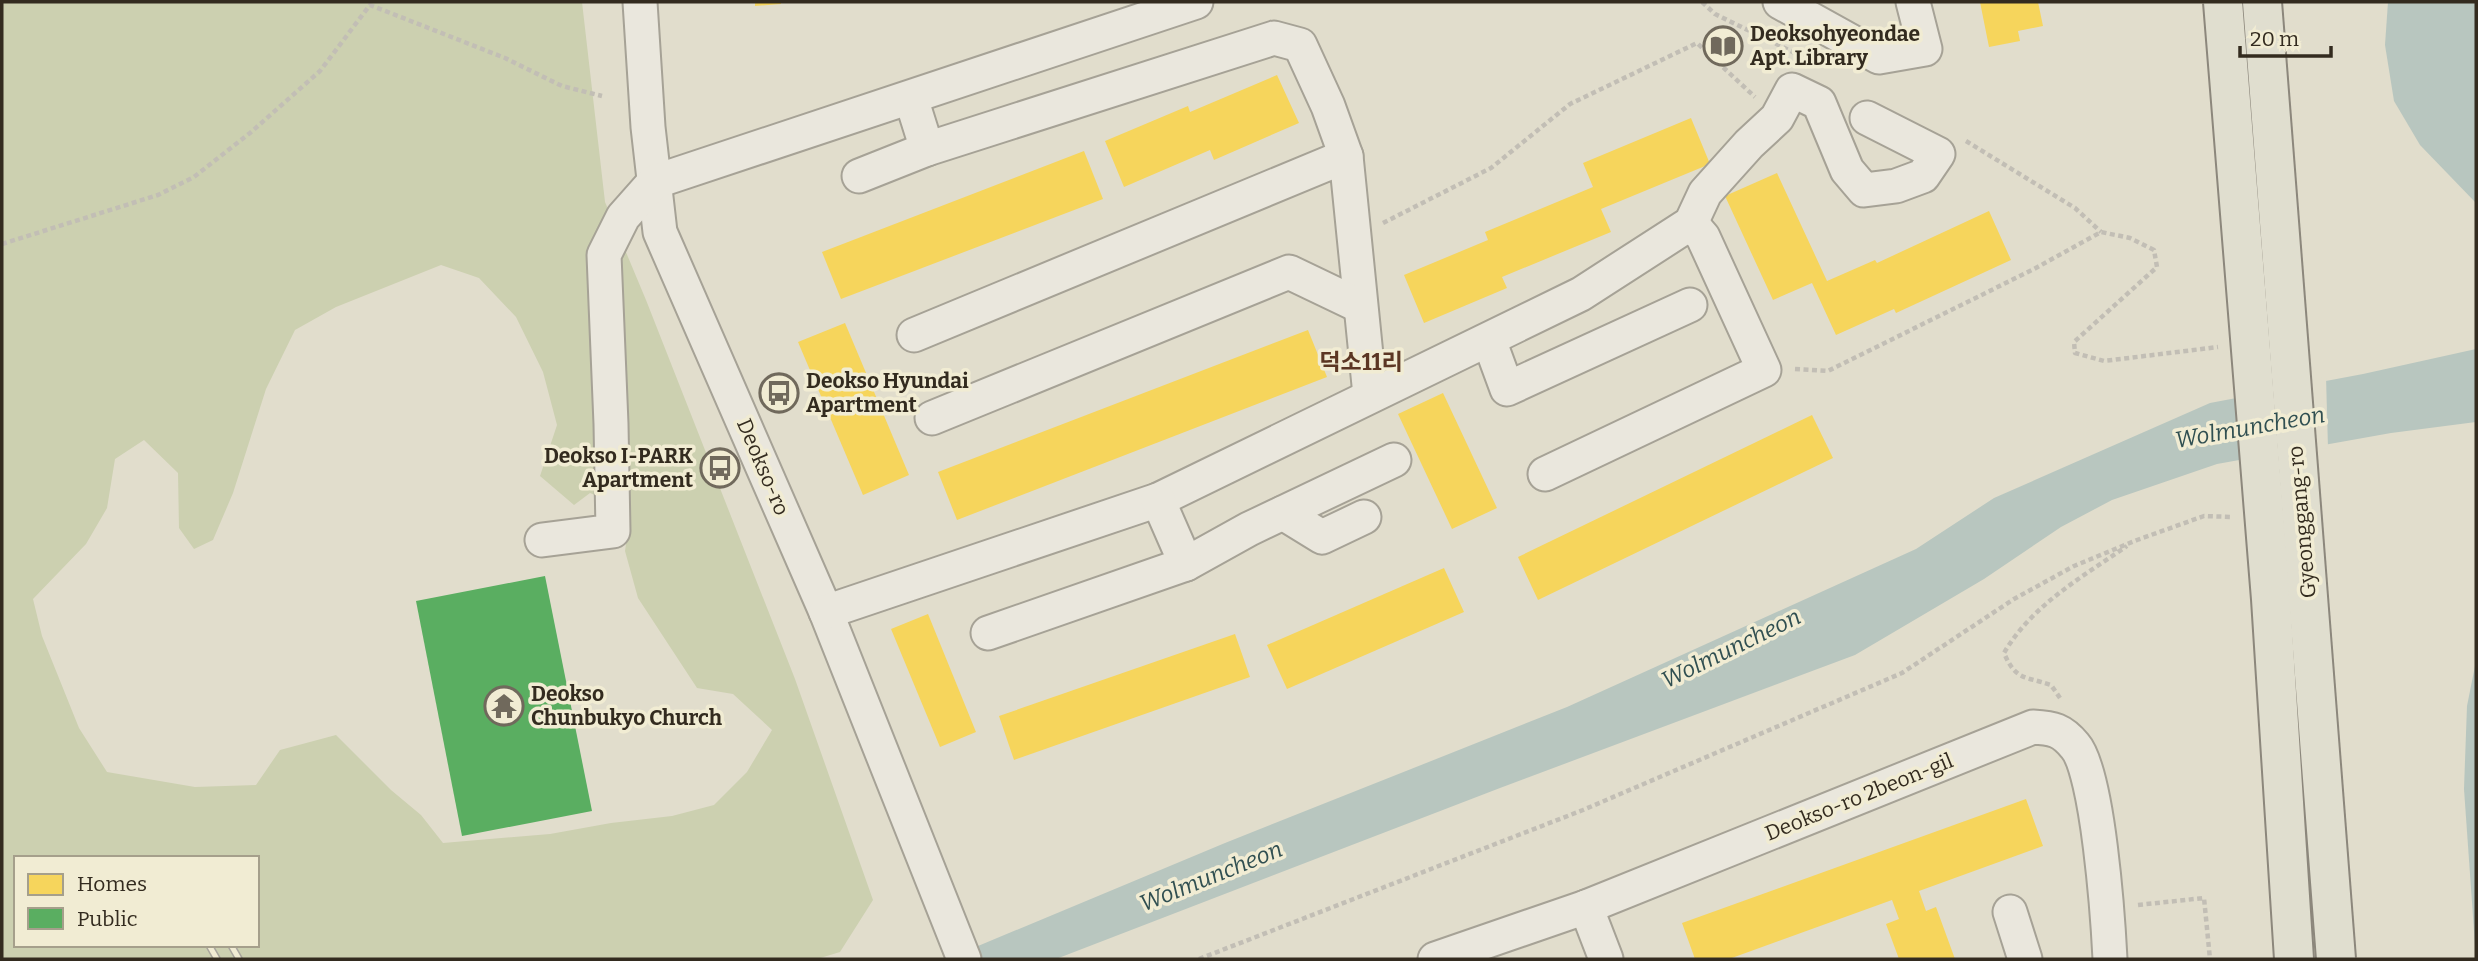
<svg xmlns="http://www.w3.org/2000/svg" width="2478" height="961" viewBox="0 0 2478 961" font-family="Bitter,'Noto Sans KR',serif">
  <rect width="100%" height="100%" fill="#e1ddcc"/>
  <path fill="#ccd0b0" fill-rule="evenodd" d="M2,2h580l23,200 41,98 149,379 78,221 -33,52 -23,7h-815zM441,265l38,13 37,39 27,55 14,53 -17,51 34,29 16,-12 41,17 -6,41 13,47 59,90 36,6 39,36 -25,42 -33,33 -42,11 -61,7 -61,11 -107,9 -22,-28 -30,-25 -55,-55 -56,15 -24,35 -61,2 -88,-15 -28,-44 -37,-92 -9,-37 53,-55 21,-36 8,-49 29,-19 34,33 1,55 15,21 19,-9 20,-47 33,-104 29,-59 41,-23zM16,858h241v87h-241z"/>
  <g fill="#b8c6bf">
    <path d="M2388,2h88v201l-56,-58 -26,-44 -9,-56z"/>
    <path d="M2476,349v73l-85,11 -174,31 -105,36 -51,27 -77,52 -129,76 -355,133 -444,171h-109l278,-116 342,-136 349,-158 78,-51 216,-95 153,-29z"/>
    <path d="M2476,661v298l-12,-170 3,-83z"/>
  </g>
  <path fill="#e1ddcc" d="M2326,377l2,71 -86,15 -6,-68z"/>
  <g fill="#f6d55c">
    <path d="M755,2h26v2l-26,2z"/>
    <path d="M1980,2h58l5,24 -25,5 2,10 -31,6z"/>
    <path d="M1277,75l22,48 -85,37 -4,-10 -86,37 -19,-46 83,-35 2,6z"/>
    <path d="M1691,118l19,46 -109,45 10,23 -109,45 5,11 -83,35 -20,-48 84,-35 -3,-8 108,-45 -10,-24z"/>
    <path d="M1084,151l19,48 -262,100 -19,-47z"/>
    <path d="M1777,173l50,108 48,-21 2,3 112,-52 22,49 -115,53 -2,-4 -58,26 -24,-52 -39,17 -48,-104z"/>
    <path d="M845,323l64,152 -46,20 -65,-153z"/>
    <path d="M1308,330l19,47 -370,143 -19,-48z"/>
    <path d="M1443,393l54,115 -45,21 -54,-115z"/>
    <path d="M1812,415l21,43 -295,142 -20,-43z"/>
    <path d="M1444,568l20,44 -177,77 -20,-44z"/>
    <path d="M928,614l48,118 -36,15 -49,-118z"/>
    <path d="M1235,634l15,43 -236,83 -15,-44z"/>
    <path d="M2026,799l17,47 -124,45 7,20 10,-4 19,52h-56l-13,-35 13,-5 -7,-19 -163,59h-34l-13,-36z"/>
  </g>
  <path fill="#5aae61" d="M545,576l47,235 -130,25 -46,-235z"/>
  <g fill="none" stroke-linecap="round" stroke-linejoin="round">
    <g stroke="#a6a296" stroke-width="37">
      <g id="minor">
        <path d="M640,2l8,125 12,105 166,380 138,347"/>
        <path d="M1780,2l99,55 46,-8 -12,-47"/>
        <path d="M927,149l347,-111 26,7 28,61 18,50"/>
        <path d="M859,176l68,-27 -16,-51"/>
        <path d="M914,335l432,-179 24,239"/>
        <path d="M1489,340l18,49 183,-84"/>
        <path d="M932,418l357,-146 71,34"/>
        <path d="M1545,474l219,-104 -61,-133 -12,-14"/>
        <path d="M1283,513l39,24 42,-20"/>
        <path d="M542,540l71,-9 -2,-107 -7,-169 19,-38 31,-35 542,-180"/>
        <path d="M1186,564l63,-35 145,-69"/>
        <path d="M826,612l332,-112 423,-206 110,-71 14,-30 44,-49 28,-26 15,-28 27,13 28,67 17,20 32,-4 27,-10 15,-22 -71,-36"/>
        <path d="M988,633l198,-69 -28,-64"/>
        <path d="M1586,907l20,52"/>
        <path d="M2010,912l15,47"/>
        <path d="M1435,959l151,-52 447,-180c20,1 29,3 42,19 23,26 33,173 35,213"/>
      </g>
    </g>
    <g stroke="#c2beb5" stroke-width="4.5" stroke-dasharray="5 3.5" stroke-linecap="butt">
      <path d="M1702,2l13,12 94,46"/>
      <path d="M1966,141l109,67 26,24"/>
      <path d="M1383,223l108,-55 79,-64 127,-61 58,54"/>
      <path d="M2,244l156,-49 36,-18 56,-44 70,-62 50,-66 135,53 57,28 40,10"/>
      <path d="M1795,369l33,2 206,-102 67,-37 29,6 24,12 3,17 -83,75 1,11 29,8 114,-14"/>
      <path d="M2060,698l-9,-13c-26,-9 -35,-4 -47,-32 28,-48 78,-76 123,-107"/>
      <path d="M2138,905l66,-7 6,61"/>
      <path d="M1199,959l384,-149 319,-137 112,-74 60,-33 63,-26 67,-24 28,1"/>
    </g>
    <use href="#minor" stroke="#eae7dd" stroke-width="33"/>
    <g stroke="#a9a69d" stroke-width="8">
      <g id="rail">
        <path d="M209,945l8,14"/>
        <path d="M231,945l8,14"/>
      </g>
    </g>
    <use href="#rail" stroke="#f1ecd3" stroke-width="5" stroke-dasharray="16" stroke-linecap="butt"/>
    <g stroke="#8c877c" stroke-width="42" stroke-linecap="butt">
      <g id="major-bridge">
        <path d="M2223,2l48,597 23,360"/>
        <path d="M2262,2l74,957"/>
      </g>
    </g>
    <use href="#major-bridge" stroke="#e0decf" stroke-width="38"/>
  </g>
  <defs>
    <g id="library-ring" transform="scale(2.0125)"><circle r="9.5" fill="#f1ecd3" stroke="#70695c" stroke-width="1.5"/><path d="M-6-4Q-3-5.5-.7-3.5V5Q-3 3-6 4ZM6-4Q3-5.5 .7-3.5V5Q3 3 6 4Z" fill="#70695c"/></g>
    <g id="bus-ring" transform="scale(2.0125)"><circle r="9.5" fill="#f1ecd3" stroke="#70695c" stroke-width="1.5"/><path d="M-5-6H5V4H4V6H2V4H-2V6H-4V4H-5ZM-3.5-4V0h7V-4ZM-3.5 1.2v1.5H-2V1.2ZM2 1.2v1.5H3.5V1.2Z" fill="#70695c"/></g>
    <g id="temple-ring" transform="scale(2.0125)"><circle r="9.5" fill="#f1ecd3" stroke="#70695c" stroke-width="1.5"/><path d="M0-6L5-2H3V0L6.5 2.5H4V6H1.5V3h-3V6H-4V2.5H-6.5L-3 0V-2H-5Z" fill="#70695c"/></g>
  </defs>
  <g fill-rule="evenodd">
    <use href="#library-ring" x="1723" y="46"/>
    <use href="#bus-ring" x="779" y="393"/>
    <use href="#bus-ring" x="720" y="468"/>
    <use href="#temple-ring" x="504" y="706"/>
  </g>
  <g text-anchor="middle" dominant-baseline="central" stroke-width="7" stroke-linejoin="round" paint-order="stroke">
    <g font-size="21" font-weight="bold" fill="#332b1f" stroke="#f1ecd3" text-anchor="start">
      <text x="1750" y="34">Deoksohyeondae<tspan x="1750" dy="24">Apt. Library</tspan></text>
      <text x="806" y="381">Deokso Hyundai<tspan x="806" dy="24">Apartment</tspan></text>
      <text x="693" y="456" text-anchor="end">Deokso I-PARK<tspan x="693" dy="24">Apartment</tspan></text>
      <text x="531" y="694">Deokso<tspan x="531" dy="24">Chunbukyo Church</tspan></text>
    </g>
    <g font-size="21" fill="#332b1f" stroke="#f1ecd3">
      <text transform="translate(763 467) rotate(67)">Deokso-ro</text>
      <text transform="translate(2302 522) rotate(-95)">Gyeonggang-ro</text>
      <text transform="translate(1859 797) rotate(-22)">Deokso-ro 2beon-gil</text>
    </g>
    <g font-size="23" font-weight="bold" fill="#5b3623" stroke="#f1ecd3">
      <text x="1361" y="362">덕소11리</text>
    </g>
    <g font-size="23" font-style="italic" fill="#304f51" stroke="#f1ecd3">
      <text transform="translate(2250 427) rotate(-10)">Wolmuncheon</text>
      <text transform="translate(1731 648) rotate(-26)">Wolmuncheon</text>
      <text transform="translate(1211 876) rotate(-22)">Wolmuncheon</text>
    </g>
  </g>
  <rect width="2478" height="961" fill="none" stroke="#332b1f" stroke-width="7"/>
  <rect x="14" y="856" width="245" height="91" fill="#f1ecd3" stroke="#a59f8b" stroke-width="2"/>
  <rect x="28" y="874" width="35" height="21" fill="#f6d55c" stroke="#a59f8b" stroke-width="2"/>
  <text x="77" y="891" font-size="21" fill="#332b1f">Homes</text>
  <rect x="28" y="908" width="35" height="21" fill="#5aae61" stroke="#a59f8b" stroke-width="2"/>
  <text x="77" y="926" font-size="21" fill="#332b1f">Public</text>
  <path d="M2240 46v10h91v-10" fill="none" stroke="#332b1f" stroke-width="3.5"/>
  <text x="2250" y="46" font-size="21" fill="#332b1f" stroke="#f1ecd3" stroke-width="5" paint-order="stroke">20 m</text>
</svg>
